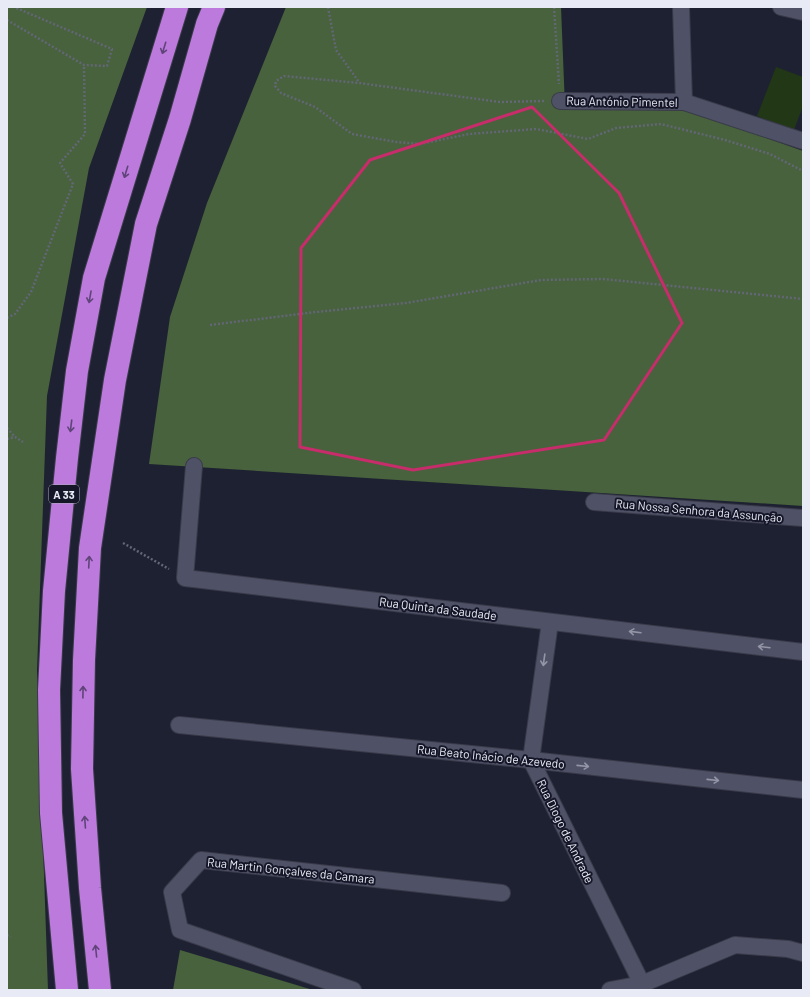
<svg xmlns="http://www.w3.org/2000/svg" width="810" height="997" viewBox="0 0 810 997" font-family="Barlow,sans-serif">
  <rect width="100%" height="100%" fill="#1e2132"/>
  <path fill="#213716" d="M776,67l27,10v29l-9,24 -37,-14z"/>
  <g fill="#47623c">
    <path d="M7,7h140l-58,161 -42,228 -10,275 11,319h-41z"/>
    <path d="M286,7h275l4,100 113,-1 125,45v355l-654,-42 21,-147 37,-114z"/>
    <path d="M180,950l133,40h-140z"/>
  </g>
  <g fill="none" stroke-linecap="round" stroke-linejoin="round">
    <g stroke="#3a3b4a" stroke-width="18">
      <g id="minor">
        <path d="M681,7l3,95"/>
        <path d="M781,7l22,5"/>
        <path d="M560,101l124,1 119,39"/>
        <path d="M194,466l-9,112 618,74"/>
        <path d="M594,502l209,16"/>
        <path d="M550,622l-19,138 111,224 2,6"/>
        <path d="M179,725l352,35 272,30"/>
        <path d="M353,990l-173,-60 -8,-38 29,-32 301,33"/>
        <path d="M610,990l32,-6 93,-39 53,4 15,4"/>
      </g>
    </g>
    <g stroke="#3a3b4a" stroke-width="24">
      <g id="motorway">
        <path d="M67,990l-16,-177 -2,-123 5,-99 13,-133 10,-87 17,-93 83,-271"/>
        <path d="M100,990l-10,-102 -8,-119 2,-109 6,-112 25,-168 31,-156 34,-105 27,-95 7,-17"/>
      </g>
    </g>
    <g stroke="#636675" stroke-width="2.5" stroke-dasharray="2 2" stroke-linecap="butt">
      <path d="M328,7l8,43 23,32"/>
      <path d="M554,7l5,77"/>
      <path d="M7,20l77,45 23,1 5,-17 -98,-42"/>
      <path d="M544,101l-44,1 -141,-19 -75,-7 -8,5 -1,5 6,7 34,14 37,27 44,8 24,2 49,-10 67,-5 52,10 28,-11 45,-4 64,16 45,14 33,17"/>
      <path d="M7,318l8,-4 16,-22 42,-108 -13,-21 25,-29 -1,-69"/>
      <path d="M210,325l106,-13 90,-9 135,-23 62,-1 200,20"/>
      <path d="M7,428l8,9"/>
      <path d="M7,439l8,-2 8,5"/>
      <path d="M123,543l46,26"/>
      <path d="M7,935l4,2"/>
    </g>
    <use href="#minor" stroke="#4f5266" stroke-width="16"/>
    <use href="#motorway" stroke="#bb7adc" stroke-width="22"/>
  </g>
  <defs><path id="oneway-shaft" d="M-6 0H5M1.5-3L5.5 0L1.5 3" fill="none" stroke-width="1.6" stroke-linecap="round" stroke-linejoin="round"/></defs>
  <g stroke="#604479">
    <use href="#oneway-shaft" transform="translate(164 48) rotate(107)"/>
    <use href="#oneway-shaft" transform="translate(126 172) rotate(107)"/>
    <use href="#oneway-shaft" transform="translate(90 297) rotate(100)"/>
    <use href="#oneway-shaft" transform="translate(71 426) rotate(97)"/>
    <use href="#oneway-shaft" transform="translate(89 562) rotate(-87)"/>
    <use href="#oneway-shaft" transform="translate(83 692) rotate(-89)"/>
    <use href="#oneway-shaft" transform="translate(85 822) rotate(-94)"/>
    <use href="#oneway-shaft" transform="translate(96 951) rotate(-96)"/>
  </g>
  <g stroke="#9496a7">
    <use href="#oneway-shaft" transform="translate(635 632) rotate(-173)"/>
    <use href="#oneway-shaft" transform="translate(764 647) rotate(-173)"/>
    <use href="#oneway-shaft" transform="translate(544 660) rotate(98)"/>
    <use href="#oneway-shaft" transform="translate(583 766) rotate(6)"/>
    <use href="#oneway-shaft" transform="translate(713 780) rotate(6)"/>
  </g>
  <path fill="none" stroke="#c62d6a" stroke-width="3" stroke-linejoin="round" d="M532,107l87,86 63,130 -78,117 -191,30 -113,-23 1,-199 69,-88z"/>
  <g text-anchor="middle" dominant-baseline="central" stroke-width="4" stroke-linejoin="round" paint-order="stroke">
    <rect fill="#151728" stroke="#a9abb8" stroke-width="1" x="49" y="485" width="30" height="18" rx="3"/>
    <g font-size="11" font-weight="bold" fill="#e8eaf6">
      <text x="64" y="494">A 33</text>
    </g>
    <g font-size="12" fill="#e8eaf6" stroke="#151728">
      <text transform="translate(622 101) rotate(1)">Rua António Pimentel</text>
      <text transform="translate(699 510) rotate(5)">Rua Nossa Senhora da Assunção</text>
      <text transform="translate(438 608) rotate(7)">Rua Quinta da Saudade</text>
      <text transform="translate(491 756) rotate(6)">Rua Beato Inácio de Azevedo</text>
      <text transform="translate(566 831) rotate(64)">Rua Diogo de Andrade</text>
      <text transform="translate(291 870) rotate(6)">Rua Martin Gonçalves da Camara</text>
    </g>
  </g>
  <rect width="810" height="997" fill="none" stroke="#e8eaf6" stroke-width="16"/>
</svg>
